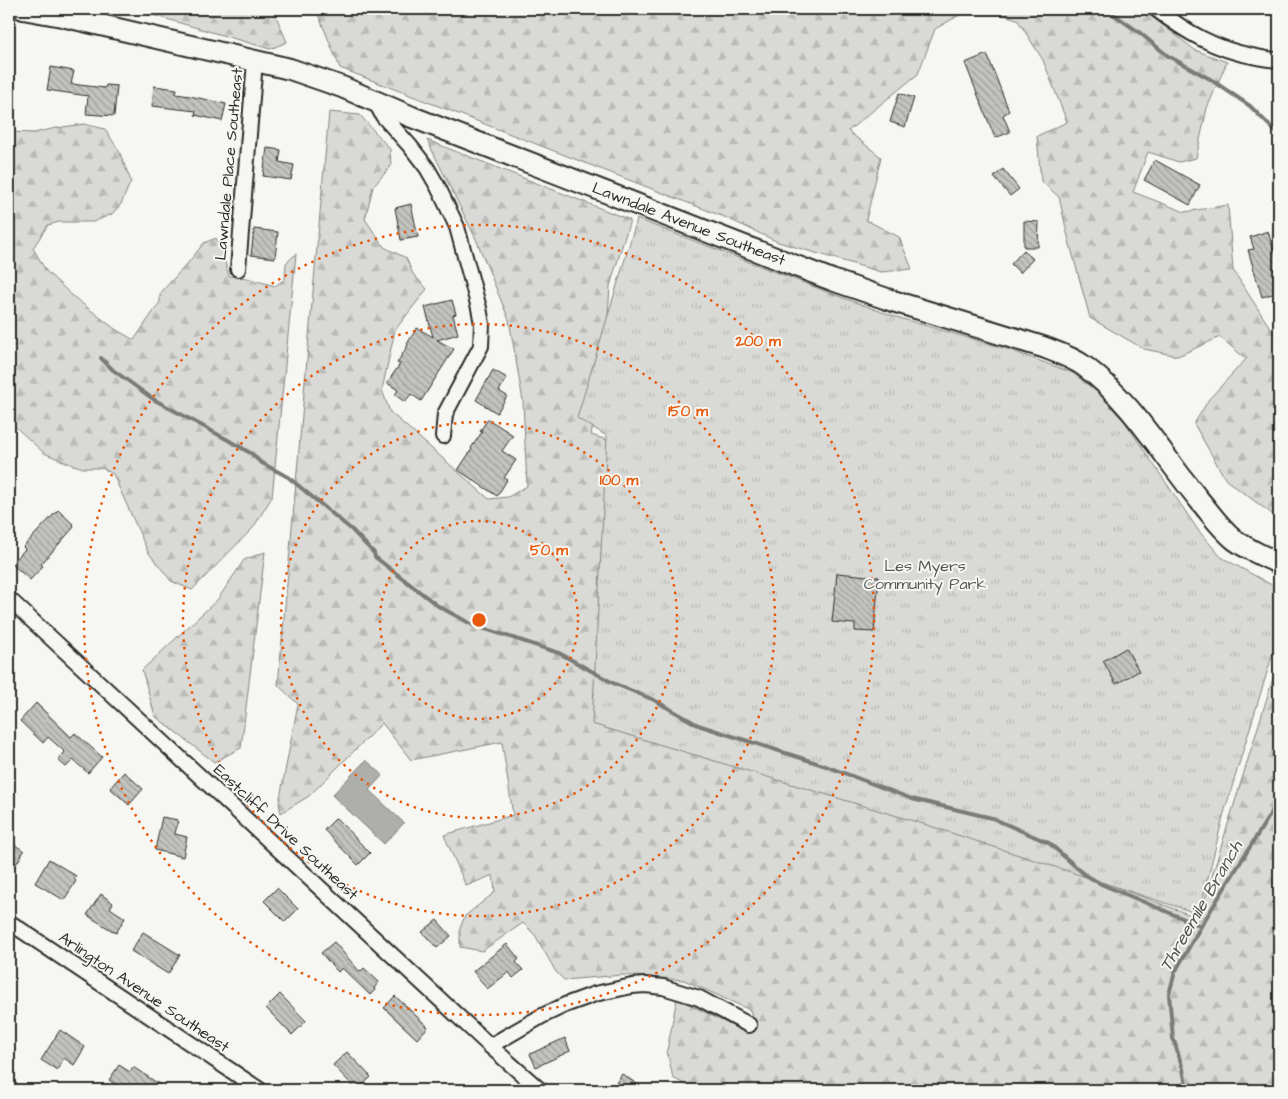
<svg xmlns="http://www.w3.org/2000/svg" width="1288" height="1099" viewBox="0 0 1288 1099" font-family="'Architects Daughter',sans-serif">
  <defs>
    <pattern id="forest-firs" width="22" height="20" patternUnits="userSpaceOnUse" patternTransform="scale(1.25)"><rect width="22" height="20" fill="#d9d9d5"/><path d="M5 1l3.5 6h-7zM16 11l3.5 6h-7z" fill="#babab7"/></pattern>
    <pattern id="park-tufts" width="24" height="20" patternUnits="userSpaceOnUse" patternTransform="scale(1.25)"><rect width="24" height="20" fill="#d9d9d5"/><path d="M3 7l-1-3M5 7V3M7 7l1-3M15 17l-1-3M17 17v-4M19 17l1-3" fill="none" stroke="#babab7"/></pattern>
    <pattern id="building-back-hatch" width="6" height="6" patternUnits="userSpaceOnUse" patternTransform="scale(1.25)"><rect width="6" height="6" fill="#c3c3c0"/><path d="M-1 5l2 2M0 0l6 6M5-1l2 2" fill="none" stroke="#9f9f9c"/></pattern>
  </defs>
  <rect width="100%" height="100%" fill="#f6f6f2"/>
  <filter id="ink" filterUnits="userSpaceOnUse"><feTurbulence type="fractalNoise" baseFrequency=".02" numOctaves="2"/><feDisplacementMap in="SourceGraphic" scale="10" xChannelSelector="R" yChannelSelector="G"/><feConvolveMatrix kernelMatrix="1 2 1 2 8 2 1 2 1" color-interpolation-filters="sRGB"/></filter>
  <g filter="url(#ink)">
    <g fill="url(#forest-firs)" stroke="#828280">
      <path d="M140,9h133l14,33 -17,7 -131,-38z"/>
      <path d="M316,9h654l-35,20 -17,45 -70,57 33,26 -15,63 33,17 13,32 -31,3 -103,-30 -51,-24 -387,-150z"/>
      <path d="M985,9h157l53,41 32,12 -20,46 -11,50 -17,4 -31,-10 -15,40 52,20 43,-7 5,65 41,64h5v185l-53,-39 -32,-56 15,-25 37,-40 -26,-22 -42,19 -34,-7 -54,-31 -22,-81 -9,-40 -18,-16 -4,-45 30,-14 -24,-62 -26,-41z"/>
      <path d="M329,112l31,3 30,34 1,17 -18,21 -8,32 19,28 22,11 7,16 14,15 -32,41 -13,60 8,22 99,87 19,-2 19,-11 -4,-85 -14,-81 -33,-81 -49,-99 203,80 -20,66 -5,77 -14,72 29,9 8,261 571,213 80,-259v431h-583l-23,-12 -6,-27 10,-53 65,33 14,-3 -6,-18 -66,-30 -62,-5 -58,5 -8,-8 -21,-37 -12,-12 -41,28 -22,-4v-19l5,-12 30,-24 -2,-17 -27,11 -22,-51 69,-20 -11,-73 -91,18 -29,-37 -73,73 -28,17 -2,-10 19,-99 -20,-19z"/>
      <path d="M84,124l21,5 14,22 12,30 -10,23 -9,10 -19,8h-34l-11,3 -15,23 13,23 29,27 40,31 19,11 26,-38v-8l4,-5 24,-26 16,-20 12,-5 7,17 6,21 18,2 28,8 10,-7 1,-16 10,-9 -24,243 -19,31 -61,62 -21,-9 -23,-29 -35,-78 -11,-6h-19l-13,-4 -26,-11 -35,-32v-289l25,1 22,-5z"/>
      <path d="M265,552l-24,196 -27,14 -59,-46 -13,-46 76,-71 26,-39z"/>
    </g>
    <path fill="url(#park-tufts)" stroke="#828280" d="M637,219l201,77 58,21 111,32 66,24 24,19 28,30 73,108 23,27 58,32v44l-55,180 -25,101 -272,-89 -335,-101 15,-288 -30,-18z"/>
    <path fill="#aeaeab" stroke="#7a7a78" d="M366,760l17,15 -14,15 35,33 -20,21 -52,-49z"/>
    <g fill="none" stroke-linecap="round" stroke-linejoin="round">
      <g stroke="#7a7a78" stroke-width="4">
        <path d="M1106,9l34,24 28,23 42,23 40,27 29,29"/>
        <path d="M101,358l12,12 40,29 75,41 24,14 8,8 28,15 64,53 22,23 1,4 63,49 35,19 86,28 54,30 41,17 44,25 125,40 89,34 80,19 57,25 35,31 17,10 100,42"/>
        <path d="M1187,1090l-4,-21 -10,-31 -4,-44 6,-22 26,-46 78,-126"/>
      </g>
    </g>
    <g fill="url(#building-back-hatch)" stroke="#2b2b2b">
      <path d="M987,54l22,57 -6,4 7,17 -15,6 -30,-75z"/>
      <path d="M51,67l23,4 -3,13 34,4 1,-3 11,1 -3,30 -28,-2 2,-18 -41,-6z"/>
      <path d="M154,86l23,3 -1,5 14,2 36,8 -4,17 -27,-6 1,-4 -44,-5z"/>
      <path d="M899,93l15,5 -9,29 -15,-5z"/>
      <path d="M267,148l14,2 -2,12 15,3 -3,15 -28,-4z"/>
      <path d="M1155,160l45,25 -10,20 -46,-25z"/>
      <path d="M1003,169l16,20 -9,7 -16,-19z"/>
      <path d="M411,204l7,33 -17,3 -6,-32z"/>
      <path d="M1024,221l15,1 -1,25h-14z"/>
      <path d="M254,229l24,3 -3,26 -24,-3z"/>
      <path d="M1268,231l6,21 5,-2v42l-17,5 -14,-47 6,-1 -4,-12z"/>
      <path d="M1024,250l9,9 -13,14 -9,-9z"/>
      <path d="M452,300l4,14 -3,1 5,19 -21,6 17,9 -33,52 -10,-7 -6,8 -10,-7 3,-5 -11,-7 13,-19 -3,-1 11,-18 -1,-1 10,-16 16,9 -8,-30z"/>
      <path d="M493,370l14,8 -8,13 8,5 -10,17 -21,-13z"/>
      <path d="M488,419l25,16 -11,16 14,9 -12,18 3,2 -10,16 -39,-26 14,-21 -1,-1 11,-16 -2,-1z"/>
      <path d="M58,510l16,15 -1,1 1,1 -31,35 -2,2 2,2 -13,14 -18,-16 13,-15 -2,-2z"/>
      <path d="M837,573l42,4 -5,55 -19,-1v-7l-23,-2z"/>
      <path d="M1126,648l13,23 -23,13 -13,-23z"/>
      <path d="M36,703l35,34 4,-4 27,24 -14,16 -15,-13 -7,7 -8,-7 7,-8 -17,-15 -5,6 -23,-22z"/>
      <path d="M124,772l19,17 -14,16 -19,-17z"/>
      <path d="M162,817l16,3 -3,14 12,3 -4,20 -28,-7z"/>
      <path d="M336,818l34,35 -12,12 -34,-35z"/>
      <path d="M9,841l15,10 -15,25z"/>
      <path d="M49,859l27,17 -2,3 2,2 -12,19 -29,-17z"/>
      <path d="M277,888l21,21 -13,13 -21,-21z"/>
      <path d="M101,894l12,9 -3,5 15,10 -9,15 -29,-18z"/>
      <path d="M437,920l14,16 -14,12 -15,-16z"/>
      <path d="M143,932l37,23 -12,19 -37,-23z"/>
      <path d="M334,942l26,30 4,-4 15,14 -5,6 1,2 -5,5 -28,-27 -4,4 -17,-19z"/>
      <path d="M507,944l12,15 -3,3 7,8 -10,8 -4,-6 -22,17 -14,-18z"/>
      <path d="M280,994l26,27 -14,14 -26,-27z"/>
      <path d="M395,996l33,31 -11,12 -33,-31z"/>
      <path d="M60,1030l25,17 -11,18 -10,-7 -7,12 -16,-10z"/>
      <path d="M565,1038l5,13 -34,16 -6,-13z"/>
      <path d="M347,1052l24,25 -14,13 -24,-25z"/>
      <path d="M119,1065l11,7 3,-5 35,23h-43l-16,-10z"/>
      <path d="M622,1074l24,16h-35z"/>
    </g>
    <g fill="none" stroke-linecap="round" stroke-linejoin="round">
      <g stroke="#2b2b2b" stroke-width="18">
        <g id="street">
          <path d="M1156,9c30,23 59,40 96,47 9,2 18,4 27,4"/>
          <path d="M375,101l8,15 27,30 17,22 11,19 19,40 22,81 3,16 -1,22 -36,68 -2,22"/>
          <path d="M238,269l17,-208"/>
          <path d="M9,599l481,447 50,44"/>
          <path d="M9,922l251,168"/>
          <path d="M490,1046l52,-30 23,-11 30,-11 37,-8 13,-1 18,2 36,11 50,27"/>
        </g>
      </g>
      <g stroke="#2b2b2b" stroke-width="24">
        <path id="secondary" d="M23,9l39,7 228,53 52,18 70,30 420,163 61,21 150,46c13,5 29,10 41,19 48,35 78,89 116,135 11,13 21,28 35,39 11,8 31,18 44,23"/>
      </g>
      <use href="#street" stroke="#f6f6f2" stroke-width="14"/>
      <use href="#secondary" stroke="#f6f6f2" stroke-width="20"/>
    </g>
  </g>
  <g fill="none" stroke="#e8590c" stroke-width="2.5" stroke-dasharray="2.5 5">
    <circle cx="479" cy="620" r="99"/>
    <circle cx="479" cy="620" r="198"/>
    <circle cx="479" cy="620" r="296"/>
    <circle cx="479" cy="620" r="395"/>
  </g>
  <g text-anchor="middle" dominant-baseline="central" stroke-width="4" stroke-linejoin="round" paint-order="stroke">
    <g font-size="16" fill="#2b2b2b" stroke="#f6f6f2">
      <text transform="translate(229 164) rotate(-85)">Lawndale Place Southeast</text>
      <text transform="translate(689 224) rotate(21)">Lawndale Avenue Southeast</text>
      <text transform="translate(286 832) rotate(43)">Eastcliff Drive Southeast</text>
      <text transform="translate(144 992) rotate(34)">Arlington Avenue Southeast</text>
    </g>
    <g font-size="16" fill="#565656" stroke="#f6f6f2">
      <text x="925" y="566">Les Myers<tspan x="925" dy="18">Community Park</tspan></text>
    </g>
    <g font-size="18" font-style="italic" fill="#525251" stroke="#f6f6f2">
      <text transform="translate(1201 906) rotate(-60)">Threemile Branch</text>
    </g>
  </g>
  <circle cx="479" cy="620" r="8" fill="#e8590c" stroke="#f6f6f2" stroke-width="2.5"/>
  <g font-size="15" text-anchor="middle" font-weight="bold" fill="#e8590c" stroke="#f6f6f2" stroke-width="4" stroke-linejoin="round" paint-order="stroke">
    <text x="758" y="346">200 m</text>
    <text x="688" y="416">150 m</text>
    <text x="619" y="485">100 m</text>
    <text x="549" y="555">50 m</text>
  </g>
  <rect width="1288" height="1099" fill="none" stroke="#f6f6f2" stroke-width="30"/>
  <rect x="15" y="15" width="1258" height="1069" fill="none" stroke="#2b2b2b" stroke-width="2" filter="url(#ink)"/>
</svg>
